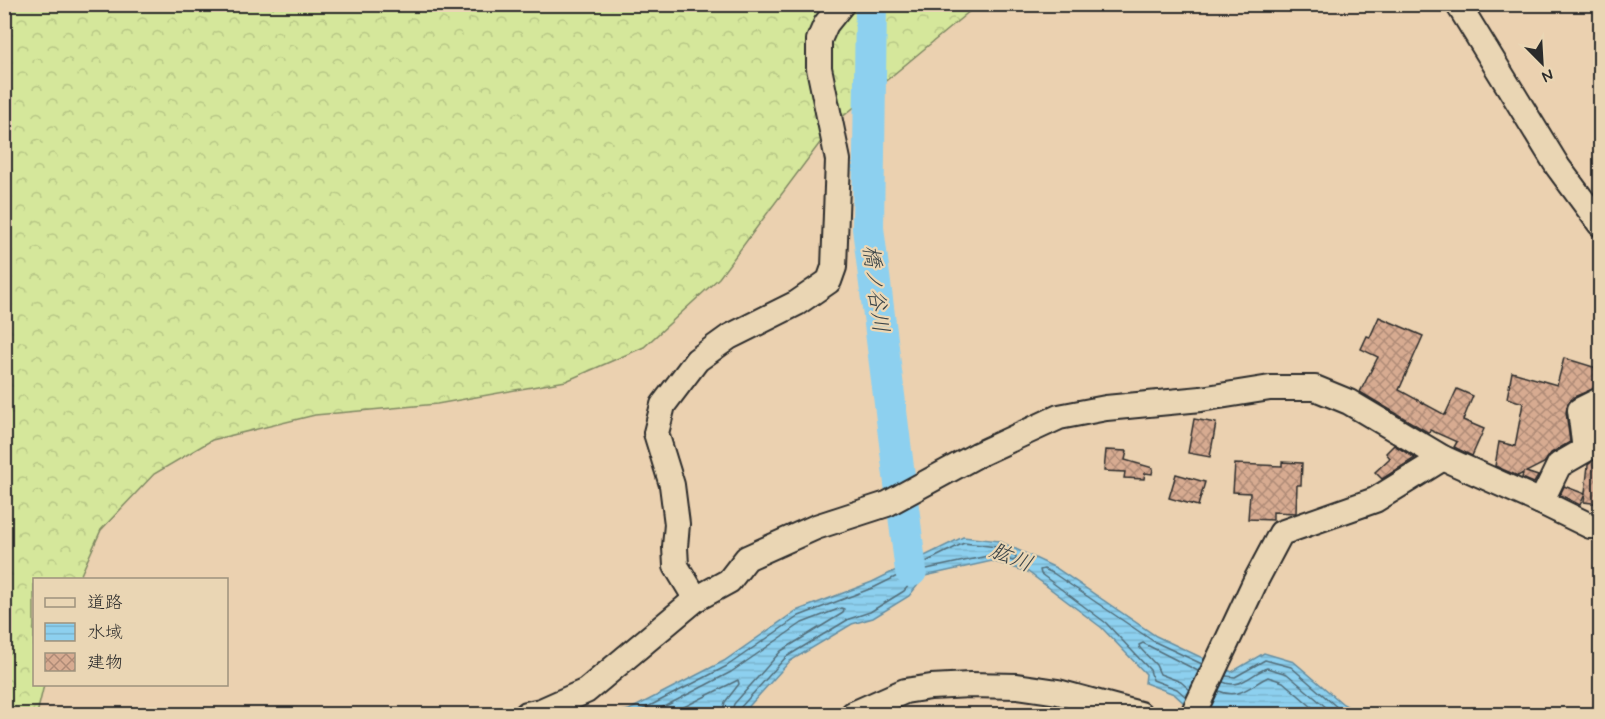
<svg xmlns="http://www.w3.org/2000/svg" width="1605" height="719" viewBox="0 0 1605 719" font-family="Mynerve,'Klee One',sans-serif">
  <defs>
    <pattern id="forest-crowns" width="20" height="18" patternUnits="userSpaceOnUse" patternTransform="scale(1.5)"><rect width="20" height="18" fill="#d5e79b"/><path d="M2 6a3 3 0 1 1 6 0M12 15a3 3 0 1 1 6 0" fill="none" stroke="#b7c686"/></pattern>
    <pattern id="water-rules" width="6" height="5" patternUnits="userSpaceOnUse" patternTransform="scale(1.5)"><rect width="6" height="5" fill="#8dd0ef"/><path d="M0 2.5h6" fill="none" stroke="#7ab3cd"/></pattern>
    <pattern id="building-cross-hatch" width="8" height="8" patternUnits="userSpaceOnUse" patternTransform="scale(1.5)"><rect width="8" height="8" fill="#d7ab91"/><path d="M0 0l8 8M0 8l8-8" fill="none" stroke="#af8b77"/></pattern>
  </defs>
  <rect width="100%" height="100%" fill="#ebd1b0"/>
  <filter id="ink" filterUnits="userSpaceOnUse"><feTurbulence type="fractalNoise" baseFrequency=".0167" numOctaves="2"/><feDisplacementMap in="SourceGraphic" scale="12" xChannelSelector="R" yChannelSelector="G"/><feConvolveMatrix kernelMatrix="1 2 1 2 8 2 1 2 1" color-interpolation-filters="sRGB"/></filter>
  <g filter="url(#ink)">
    <path fill="url(#forest-crowns)" stroke="#808963" stroke-width="1.5" d="M4,5h973l-143,119 -115,154 -75,69 -78,34 -129,23 -122,11 -103,25 -58,34 -53,56 -22,49 -45,1v104l10,1 -7,29h-33z"/>
    <path fill="url(#water-rules)" stroke="#668ea1" stroke-width="1.5" d="M963,537l36,4 57,27 100,68 76,36 32,-19 30,9 49,42 18,10h-165l-22,-20 -29,-11 1,-9 -44,-46 -74,-56 -36,-11 -67,15 -16,20 -36,22 -21,6 -62,37 -48,53h-129l16,-4 95,-49 72,-50 76,-29z"/>
    <g fill="none" stroke-linecap="round" stroke-linejoin="round">
      <g stroke="#526d79" stroke-width="1.5">
        <path d="M1226,676l9,1 30,-17 26,7 48,42 9,5"/>
        <path d="M1223,682c17,8 29,-9 44,-14l20,6 47,40"/>
        <path d="M1190,690l-9,-8 -21,-8 -4,-9 -16,-17 -1,-3 4,-2 55,28"/>
        <path d="M1219,691c20,9 32,-6 49,-14l15,5 37,32"/>
        <path d="M1186,697l-9,-8 -24,-9 -3,-10 -44,-47 -65,-49 -1,-4 4,-1 9,4 100,68 49,23"/>
        <path d="M634,714l93,-48 72,-50 76,-29 89,-44 33,4 19,9v3l-3,2 -21,-6 -70,15 -18,21 -34,21 -21,7 -63,38 -46,51 -1,6"/>
        <path d="M650,714l81,-42 71,-49 39,-15 3,1 -1,4 -62,38 -47,53 -3,10"/>
        <path d="M670,714l68,-34 1,4 -14,18 -3,12"/>
      </g>
      <path stroke="#8dd0ef" stroke-width="32" d="M871,4l-3,224 43,343"/>
    </g>
    <g fill="url(#building-cross-hatch)" stroke="#2b2b2b" stroke-width="1.5">
      <path d="M1379,317l44,19 -24,54 46,25 12,-26 16,7 -10,24 21,9 -12,27 -18,-9 3,-5 -27,-12 -1,3 -69,-41 18,-35 -17,-8 6,-13 3,1z"/>
      <path d="M1564,358l36,11v17l-26,11 -6,6 -2,9 4,30 -19,11 -7,10 -18,9 12,4 -4,7 -12,-5 1,-5 -5,3 -23,-10 4,-24 16,4 8,-43 -16,-5 5,-26 45,13z"/>
      <path d="M1600,416v88l-16,-2 4,-37 10,-9 1,-8 -4,-30z"/>
      <path d="M1194,419l22,4 -6,34 -22,-4z"/>
      <path d="M1394,445l21,13 -33,21 -7,-7 15,-14 -4,-5z"/>
      <path d="M1106,450l21,1 -2,9 28,8 -1,6 -7,-1 -1,6 -20,-1 1,-6 -21,-1z"/>
      <path d="M1282,462l20,1 -1,22h-4l-1,28 -23,-1v8l-25,-1 2,-26 -17,-1 2,-28 47,2z"/>
      <path d="M1176,474l29,8 -7,24 -29,-8z"/>
      <path d="M1564,486l21,8 -5,11 -20,-10z"/>
    </g>
    <g fill="none" stroke-linecap="round" stroke-linejoin="round">
      <g stroke="#2b2b2b" stroke-width="28">
        <g id="minor">
          <path d="M1458,4l100,163 42,57"/>
          <path d="M1541,502l18,-37 26,-15 -5,-40 20,-10"/>
          <path d="M696,599l-20,-33 -1,-19 2,-23 -5,-39 -16,-52 7,-28 34,-45 32,-23 68,-34 32,-22 5,-14 4,-107 -19,-92v-28l7,-16 16,-20"/>
          <path d="M527,714l14,-3 45,-20 110,-92 33,-18 18,-23 69,-31 71,-23 90,-49 82,-38 47,-9 95,-9 69,-11h45l34,14 94,56 98,44 49,24h10"/>
          <path d="M853,714l52,-23 26,-4 39,-2 47,1 41,6 82,22"/>
          <path d="M1193,714l62,-132 26,-49 94,-33 68,-42"/>
        </g>
      </g>
      <use href="#minor" stroke="#ead6b4" stroke-width="24"/>
    </g>
  </g>
  <g text-anchor="middle" dominant-baseline="central" stroke-width="4.5" stroke-linejoin="round" paint-order="stroke">
    <g font-size="22" font-style="italic" fill="#3a4448" stroke="#ead6b4">
      <text transform="translate(875 289) rotate(83)">橋ノ谷川</text>
      <text transform="translate(1011 558) rotate(22)">肱川</text>
    </g>
  </g>
  <rect width="1605" height="719" fill="none" stroke="#ead6b4" stroke-width="24"/>
  <rect x="12" y="12" width="1581" height="695" fill="none" stroke="#2b2b2b" stroke-width="2" filter="url(#ink)"/>
  <rect x="33" y="578" width="195" height="108" fill="#ead6b4" stroke="#9e927d" stroke-width="1.5"/>
  <rect x="45" y="598" width="30" height="9" fill="#ead6b4" stroke="#9e927d" stroke-width="1.5"/>
  <text x="87" y="608" font-size="18" fill="#2b2b2b">道路</text>
  <rect x="45" y="623" width="30" height="18" fill="url(#water-rules)" stroke="#9e927d" stroke-width="1.5"/>
  <text x="87" y="638" font-size="18" fill="#2b2b2b">水域</text>
  <rect x="45" y="653" width="30" height="18" fill="url(#building-cross-hatch)" stroke="#9e927d" stroke-width="1.5"/>
  <text x="87" y="668" font-size="18" fill="#2b2b2b">建物</text>
  <g transform="translate(1542 63) rotate(156)" stroke="#ead6b4" stroke-width="4.5" paint-order="stroke">
  <path d="M0-4.5L10 22L0 15L-10 22Z" fill="#2b2b2b"/>
  <text y="-9" font-size="16" font-weight="bold" text-anchor="middle" fill="#2b2b2b">N</text>
  </g>
</svg>
